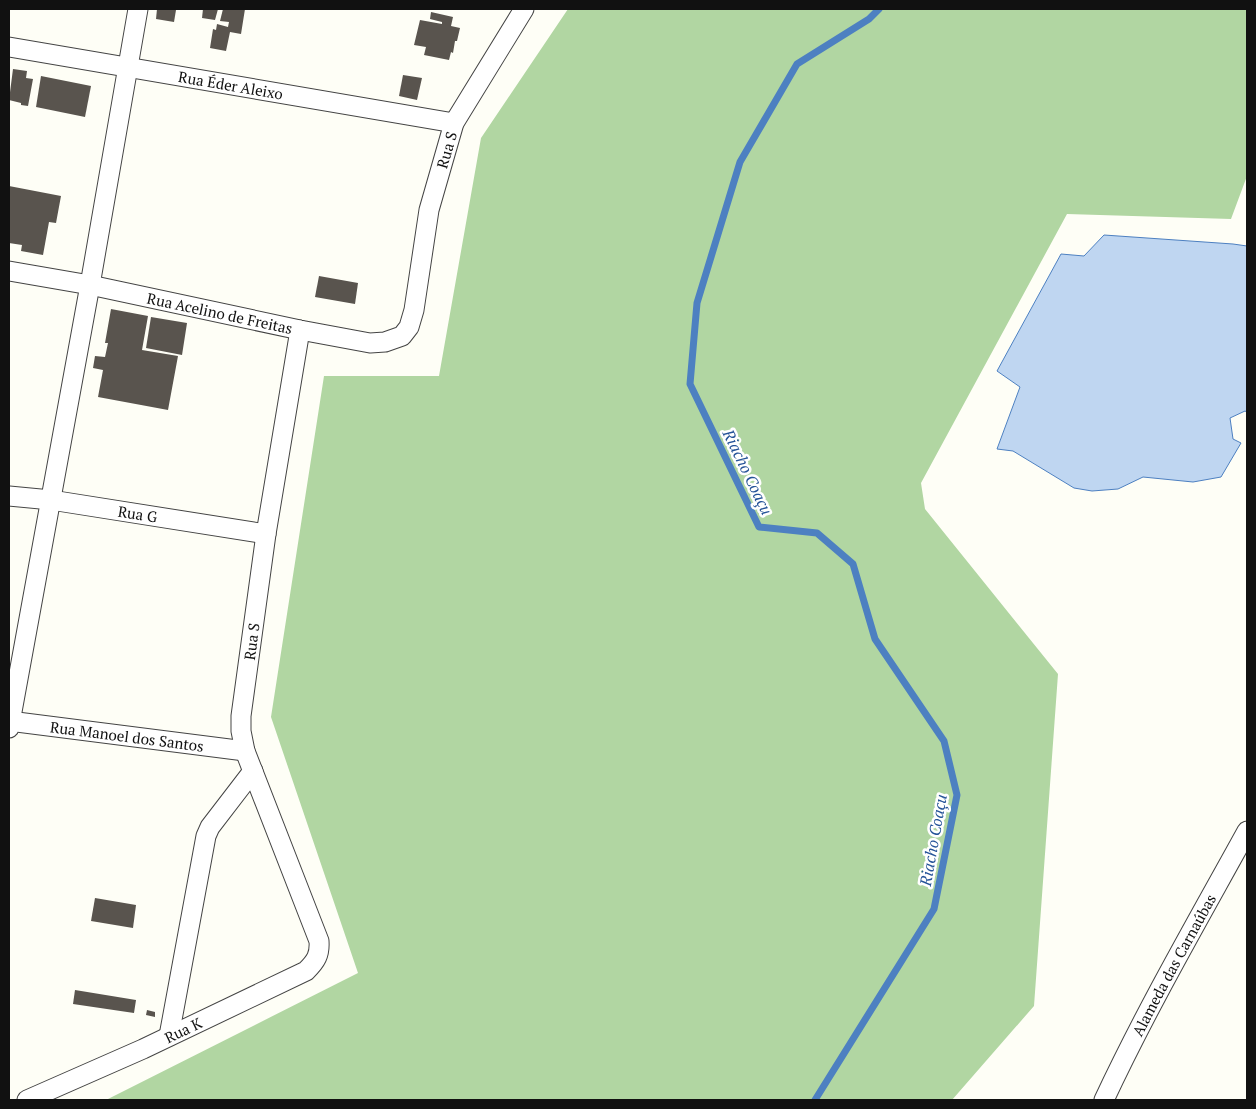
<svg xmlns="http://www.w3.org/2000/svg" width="1256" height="1109" viewBox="0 0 1256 1109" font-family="'PT Serif',serif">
  <rect width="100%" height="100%" fill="#fefef6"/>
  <path fill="#b1d6a2" d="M568,9h679v167l-16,43 -164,-5 -146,269 4,26 133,165 -24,332 -82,94h-846l252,-127 -87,-256 53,-341h115l42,-238z"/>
  <path fill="#bfd6f1" stroke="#4d80c1" d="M1104,235l129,9 14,2v166l-2,-1 -15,7 3,21 8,4 -20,34 -28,5 -50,-5 -25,12 -26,2 -18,-3 -61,-37 -16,-2 23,-62 -23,-16 64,-117 23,2z"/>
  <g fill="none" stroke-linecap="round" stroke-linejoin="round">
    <path stroke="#4d80c1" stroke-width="7" d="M815,1100l119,-191 23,-114 -13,-54 -69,-102 -22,-75 -36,-31 -58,-6 -69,-143 7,-81 43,-141 57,-98 72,-45 10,-10"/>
  </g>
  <g fill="#59544e">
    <path d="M157,9l19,1 -2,12 -18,-3z"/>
    <path d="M203,9h15l-3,11 -13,-2z"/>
    <path d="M223,9h22l-4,25 -11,-2 -4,19 -16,-3 3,-19 3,1 1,-6 11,3 1,-5 -9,-1z"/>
    <path d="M431,12l22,5 -2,9 9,2 -3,13h-2l-2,12 -2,-1 -2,8 -25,-5 2,-8 -12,-2 6,-25 22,4v-2l-12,-3z"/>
    <path d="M13,69l14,2 -1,7 7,1 -5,27 -7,-1v-2l-12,-3z"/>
    <path d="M403,75l19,3 -5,22 -18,-4z"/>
    <path d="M41,76l50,10 -6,31 -49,-10z"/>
    <path d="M9,186l52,10 -5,27 -7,-1 -6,33 -22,-4 1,-6 -13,-2z"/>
    <path d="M319,276l39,7 -3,21 -40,-7z"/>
    <path d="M111,309l37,7 -6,34 36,6 -10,54 -70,-13 5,-27 -10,-2 2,-12 10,1 3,-14h-3z"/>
    <path d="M151,317l36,6 -5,32 -36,-7z"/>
    <path d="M95,898l41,7 -3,23 -42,-7z"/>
    <path d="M75,990l61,10 -2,13 -61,-9z"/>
    <path d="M147,1010l8,2v5l-9,-2z"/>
  </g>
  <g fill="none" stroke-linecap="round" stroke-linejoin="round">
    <g stroke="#444" stroke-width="21">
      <g id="minor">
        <path id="s1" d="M9,47l445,76"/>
        <path id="s2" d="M9,271l81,14 210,45 70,13 15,-1 17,-6 7,-9 5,-17 15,-100 25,-87 70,-114"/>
        <path id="s3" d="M9,496l42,4 215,34"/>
        <path id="s4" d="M9,721l236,30"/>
        <path d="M9,728l81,-443 48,-276"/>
        <path d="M169,1036l37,-200 4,-9 43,-56"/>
        <path id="s5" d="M27,1100l116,-51 163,-78c10,-10 14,-16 13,-30l-74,-190 -4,-20v-15l25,-182 34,-204"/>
        <path id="s6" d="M1104,1100c43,-92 94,-180 143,-269"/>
      </g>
    </g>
    <use href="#minor" stroke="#fff" stroke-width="19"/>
  </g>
  <g text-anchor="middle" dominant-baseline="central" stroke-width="5" stroke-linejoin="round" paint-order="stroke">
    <g font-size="15" fill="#111" stroke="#fff">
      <text stroke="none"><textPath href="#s1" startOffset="225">Rua Éder Aleixo</textPath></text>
      <text stroke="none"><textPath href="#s2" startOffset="594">Rua S</textPath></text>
      <text stroke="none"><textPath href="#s2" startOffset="215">Rua Acelino de Freitas</textPath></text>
      <text stroke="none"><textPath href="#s3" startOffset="130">Rua G</textPath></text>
      <text stroke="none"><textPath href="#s5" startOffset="656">Rua S</textPath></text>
      <text stroke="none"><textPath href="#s4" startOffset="119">Rua Manoel dos Santos</textPath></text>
      <text stroke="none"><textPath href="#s6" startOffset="152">Alameda das Carnaúbas</textPath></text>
      <text stroke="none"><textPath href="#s5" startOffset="171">Rua K</textPath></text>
    </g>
    <g font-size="16" font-style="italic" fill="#255398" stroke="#fff">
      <text transform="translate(748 472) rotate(64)">Riacho Coaçu</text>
      <text transform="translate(933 840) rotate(-80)">Riacho Coaçu</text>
    </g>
  </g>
  <rect width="1256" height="1109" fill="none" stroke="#111111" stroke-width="20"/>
</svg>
